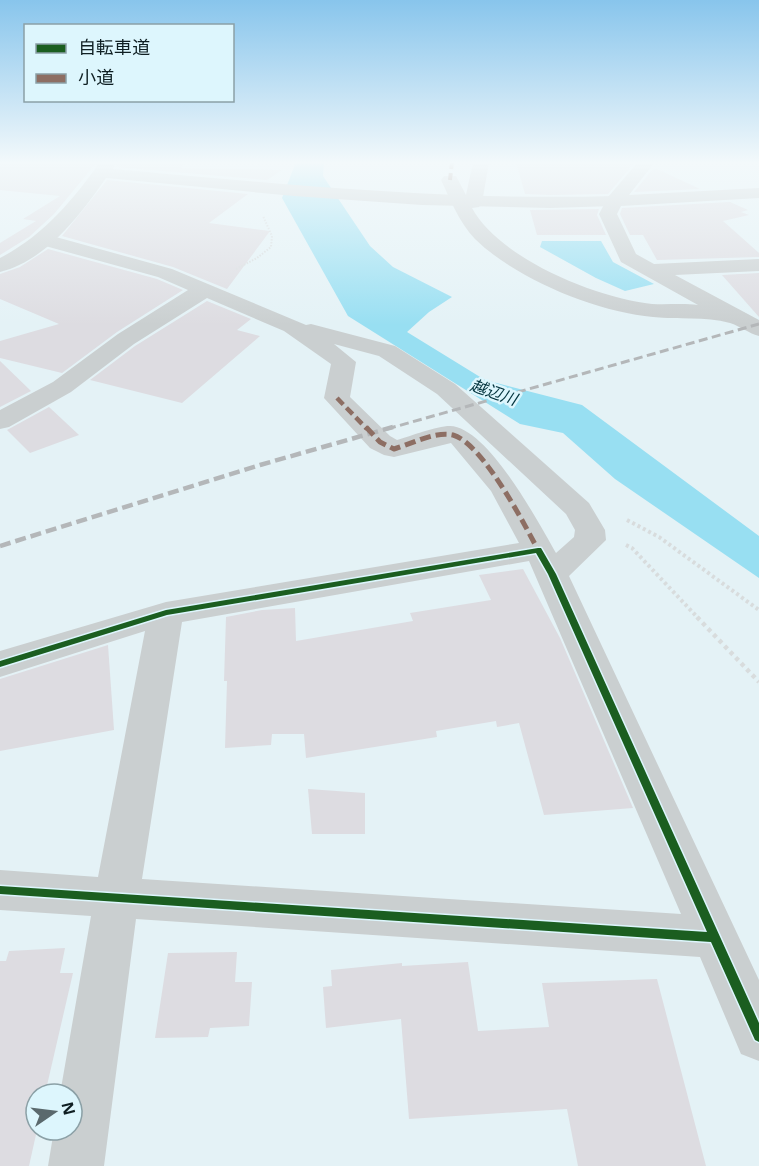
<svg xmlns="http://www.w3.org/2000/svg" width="759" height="1166" viewBox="0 0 759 1166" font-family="'Noto Sans','Noto Sans JP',sans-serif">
  <rect width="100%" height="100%" fill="#e4f2f6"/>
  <g fill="#98dff2">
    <path d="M296,162h28l-1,14 47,70 23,21 59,30 -23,15 -22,20 78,48 97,25 177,131v42l-144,-99 -52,-46 -43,-9 -172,-108 -66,-118z"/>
    <path d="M542,241h59l12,21 41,22 -29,7 -29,-13 -56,-31z"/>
  </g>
  <g fill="#dddce1">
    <path d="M0,162h97l-43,52 -25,23 -29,18v-12l36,-22 -13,-2 37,-23 -60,-6z"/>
    <path d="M119,162h66l-4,6 101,2 -15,10 -151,-13z"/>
    <path d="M516,162h119l-27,32 -58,1 -25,-1z"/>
    <path d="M657,169l43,20 -66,3 18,-22z"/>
    <path d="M107,180l141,14 -39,29 61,8 -43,58 -54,-22 -111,-31z"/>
    <path d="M730,202l18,8 -7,2 8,3 -26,6 36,32v4l-102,3 -14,-25h-13l-10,-21 2,-6z"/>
    <path d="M599,209l-2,6 9,20h-69l-7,-25z"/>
    <path d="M48,249l109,30 26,11 -66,42 -55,41 -62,-15v-17l59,-17 -59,-25v-25l20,-7z"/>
    <path d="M759,273v44l-37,-42z"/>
    <path d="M207,301l44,18 -14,11 23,6 -78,67 -92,-23 45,-34z"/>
    <path d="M0,361l31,30 -31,16z"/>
    <path d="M49,407l30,28 -49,18 -23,-23z"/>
    <path d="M523,569l37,69 73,170 -89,7 -25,-92 -22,4 -1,-6 -60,10 1,6 -131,21 -2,-24h-32l-1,11 -46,3 2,-67h-3l2,-64 36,-7 33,-2 1,33 117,-20 -3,-8 81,-13 -12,-25z"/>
    <path d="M108,645l6,85 -114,21v-72z"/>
    <path d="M308,789l57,4v41h-53z"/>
    <path d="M65,948l-5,25h13l-28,121h-9l1,36 -8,36h-29v-205h6l3,-10z"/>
    <path d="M237,952l-2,30h17l-3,44 -39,2 -2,9 -53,1 13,-85z"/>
    <path d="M468,962l10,69 71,-4 -7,-44 115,-4 49,187h-128l-11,-57 -158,10 -8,-100 -75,9 -3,-41 9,-1 -1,-16 71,-7v3z"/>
  </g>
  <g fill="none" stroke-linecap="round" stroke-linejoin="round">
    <path stroke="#d8dcdd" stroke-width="2" stroke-dasharray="1.5 1.5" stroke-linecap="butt" d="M236,269l21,-11 14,-11 1,-11 -9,-20"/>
    <g stroke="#d8dcdd" stroke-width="4" stroke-dasharray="3 3" stroke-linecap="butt">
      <path d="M627,520l32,17 100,73"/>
      <path d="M626,545l6,3 67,71"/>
    </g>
    <path stroke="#d8dcdd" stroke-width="4.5" stroke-dasharray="4 4" stroke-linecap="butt" d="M697,617l62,65"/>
    <g fill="#cacfd0" fill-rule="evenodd">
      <path d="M473,162h16l-7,41 -3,4 -7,1c28,51 124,90 180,96 15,1 31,-1 46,1l-77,-43 -22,-48 9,-17 30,-35h17l-26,33 130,-7v10l-138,8 -4,8 19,40 18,10 105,-5v12l-84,4 84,45v16c-11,-3 -19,-10 -29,-13 -26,-7 -51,-3 -77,-6 -57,-5 -137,-38 -178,-78 -16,-17 -24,-38 -34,-59l3,-4h12l10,19z"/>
      <path d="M45,234l127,35 134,56 5,-1 84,22 60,38 134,119 16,27 1,10 -37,36 190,404v81l-18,-7 -41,-97 -564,-38 -32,247h-56l6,-36h18v-36h-12l31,-178 -91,-6v-40l98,7 47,-246 -145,46v-26l166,-49 353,-59 -28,-52 -40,-48 -57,14 -10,-2 -14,-7 -46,-50 7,-34 -47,-33 -77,-33 -73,46 -63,48 -62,35 -9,2v-19l53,-28 65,-48 70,-44 -30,-13 -120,-33 -3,-4 3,-4zM334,344l45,12 58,38 129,120 9,16 -1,7 -18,16c-18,-31 -68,-126 -106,-127 -14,0 -39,10 -53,14l-7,-4 -40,-39 6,-35zM529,561l152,353 -539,-35 40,-257z"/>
    </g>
    <path fill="#cacfd0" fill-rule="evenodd" d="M102,168c171,15 340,33 512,28l6,1 3,4 -3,4 -6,1 -64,2 -128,-3 -128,-9 -198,-19 -3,-4 3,-4z"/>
    <path fill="#cacfd0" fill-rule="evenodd" d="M100,162h17c-28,41 -65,97 -117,110v-14c43,-22 73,-58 100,-96z"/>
    <path stroke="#b4b7b9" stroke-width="3" stroke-dasharray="9 4.5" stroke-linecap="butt" d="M387,429l372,-105"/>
    <path stroke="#b4b7b9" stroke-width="4.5" stroke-dasharray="11 5" stroke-linecap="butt" d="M0,546l260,-81 133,-38"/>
    <path stroke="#8d6e63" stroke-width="4" stroke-dasharray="7 4" stroke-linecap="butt" d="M450,180l2,-18"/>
    <path stroke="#8d6e63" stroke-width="4.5" stroke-dasharray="9 4.5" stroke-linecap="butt" d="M337,398l30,31"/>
    <path stroke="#8d6e63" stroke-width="5" stroke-dasharray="11 5" stroke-linecap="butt" d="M366,427l14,15 14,7c17,-5 41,-18 59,-14 29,8 71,88 85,115"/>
    <g stroke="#ddf6fd" stroke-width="3">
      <path id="cycleway" d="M538,548h3l15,26 203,449v19l-4,-2 -44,-98 -711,-48v-8l707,46 -159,-358 -12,-21 -369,62 -167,52v-6l166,-51z"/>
    </g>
    <use href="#cycleway" fill="#1b5e20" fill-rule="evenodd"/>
  </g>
  <linearGradient id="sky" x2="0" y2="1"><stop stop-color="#88c5ec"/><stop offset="0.5" stop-color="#f3f9fb"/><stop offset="1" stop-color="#f3f9fb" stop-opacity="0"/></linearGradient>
  <rect width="759" height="325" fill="url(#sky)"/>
  <g text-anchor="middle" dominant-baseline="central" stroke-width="5" stroke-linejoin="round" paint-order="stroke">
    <g font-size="16" font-style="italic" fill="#01323c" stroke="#ddf6fd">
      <text transform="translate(494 392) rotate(19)">越辺川</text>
    </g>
  </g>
  <rect x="24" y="24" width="210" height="78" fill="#ddf6fd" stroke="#8ba0a6" stroke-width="1.5"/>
  <rect x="36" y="44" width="30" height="9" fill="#1b5e20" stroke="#8ba0a6" stroke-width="1.5"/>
  <text x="78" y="54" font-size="18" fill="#0f1f23">自転車道</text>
  <rect x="36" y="74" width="30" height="9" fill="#8d6e63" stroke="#8ba0a6" stroke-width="1.5"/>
  <text x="78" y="84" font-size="18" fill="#0f1f23">小道</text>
  <g transform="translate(54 1112) rotate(76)"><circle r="28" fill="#ddf6fd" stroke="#8ba0a6" stroke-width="1.5"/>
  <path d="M0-4.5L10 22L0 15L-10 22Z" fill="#5a696d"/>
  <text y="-9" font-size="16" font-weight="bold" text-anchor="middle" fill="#0f1f23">N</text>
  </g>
</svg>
